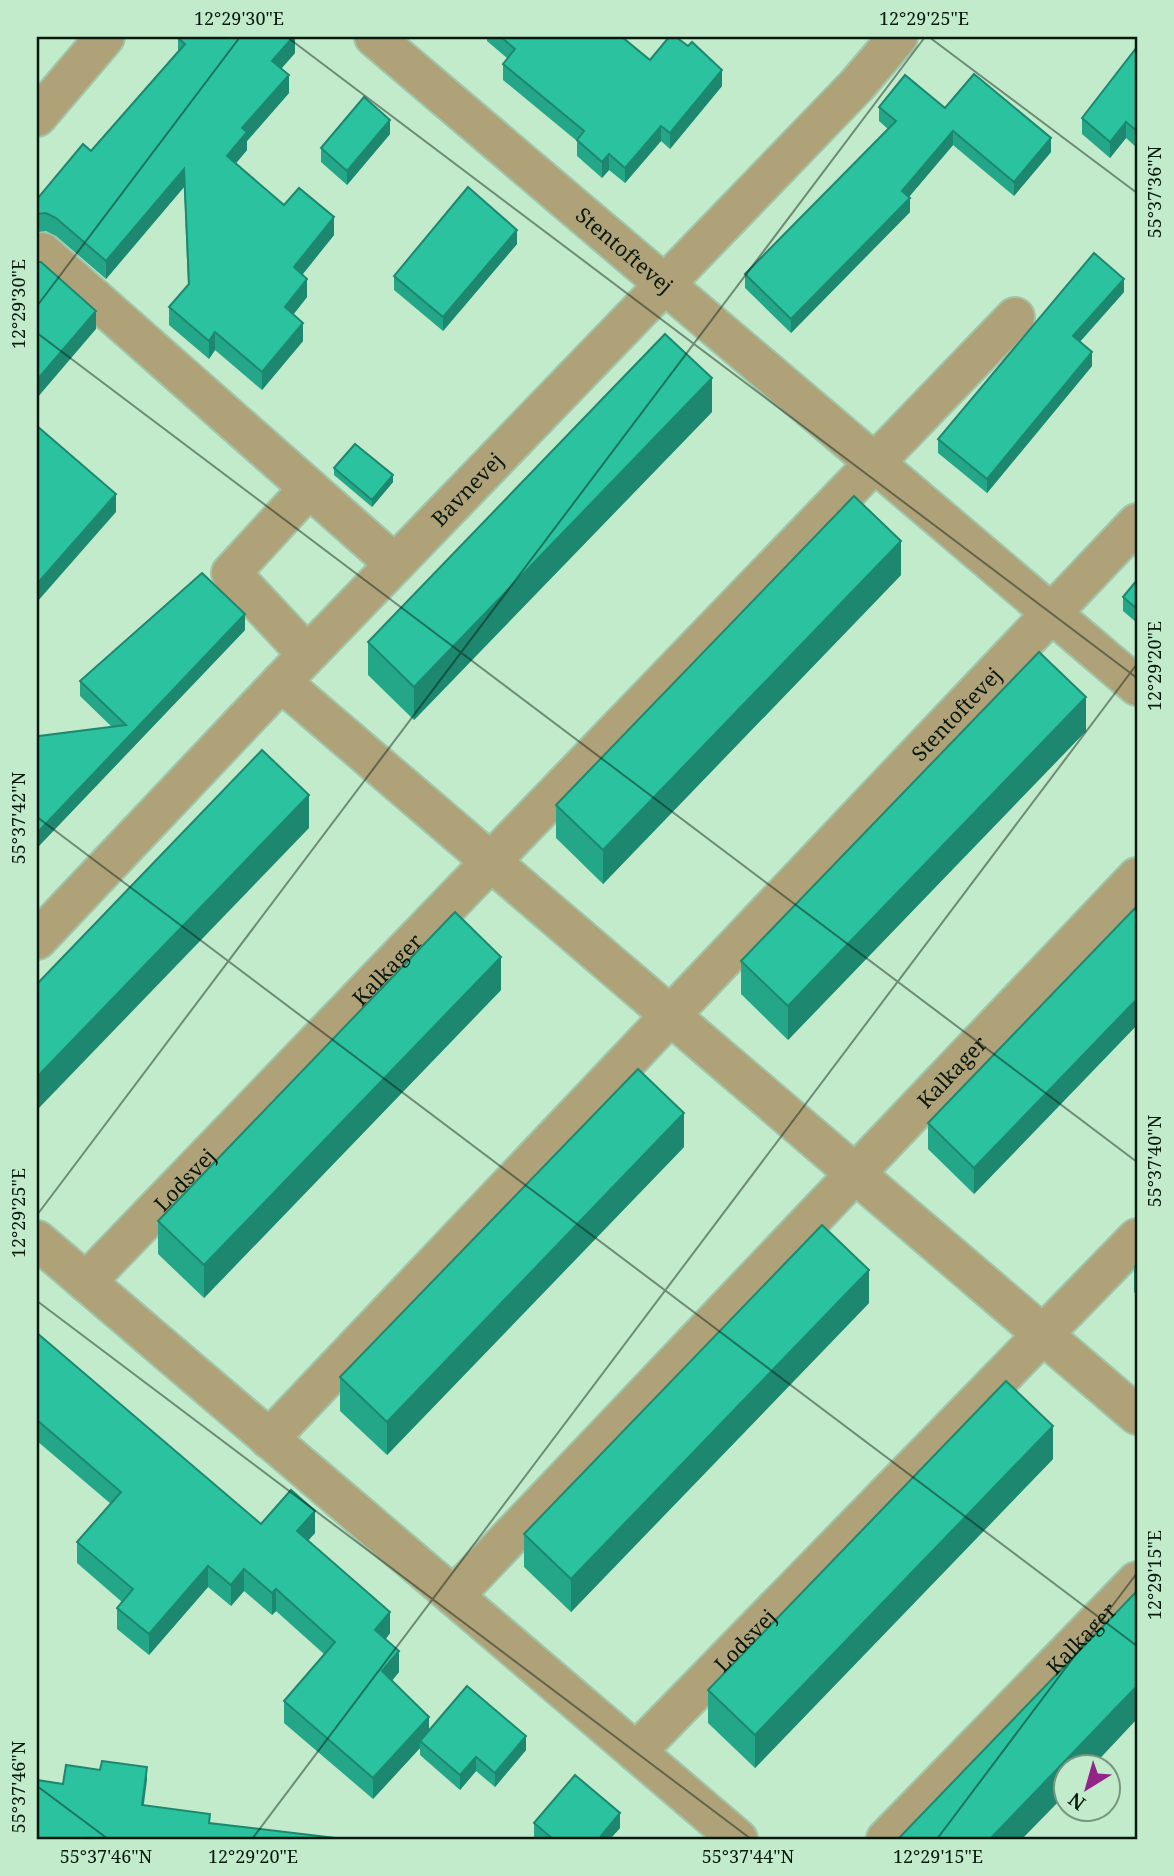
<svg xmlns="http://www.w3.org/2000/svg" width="1174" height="1876" viewBox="0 0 1174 1876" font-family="'Noto Serif',serif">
  <rect width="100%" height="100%" fill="#c1ebcb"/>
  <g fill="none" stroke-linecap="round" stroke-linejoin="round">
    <g stroke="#a0c5a9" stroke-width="42">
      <g id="minor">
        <path id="s1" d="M374,37l763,649"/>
        <path d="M37,117l68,-80"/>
        <path d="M37,259l5,-7 267,236"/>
        <path d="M307,654l-76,-81 78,-85 86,76"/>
        <path d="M281,682l856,733"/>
        <path id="s2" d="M37,940l244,-258 576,-597 41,-48"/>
        <path d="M37,1240l701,599"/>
        <path id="s3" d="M86,1282l929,-965"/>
        <path id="s4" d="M269,1439l868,-916"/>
        <path id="s5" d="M454,1596l683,-719"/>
        <path id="s6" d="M636,1752l501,-514"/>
        <path id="s7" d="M886,1839l251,-258"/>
      </g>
    </g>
    <use href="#minor" stroke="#b0a278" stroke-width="38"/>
  </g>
  <g fill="#24a789">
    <path d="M295,37v16l-14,16 8,24 -42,48v9l-11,13 48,42 50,30 -32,40 5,22 -14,18 10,26 -41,49 -47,-40 -6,9 -40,-34v-18l19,-22 -4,-98 -78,92 -50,-43 -10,-5 -9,1v-33l54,-48 87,-100v-13z"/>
    <path d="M487,37h135l28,23 72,26 -52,63 -9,-8 -36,42 -16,-13 -7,8 -25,-22v-15l-74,-61v-16l4,-6 -20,-17z"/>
    <path d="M1137,47v101l-11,-10 -16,20 -28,-24v-16z"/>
    <path d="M879,107l66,1 106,44 -37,44 -61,-51 -44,52 1,15 -119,121 -46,-45v-14l143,-145 -9,-8z"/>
    <path d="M390,134l-43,51 -26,-23v-14z"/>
    <path d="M517,244l-74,87 -49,-41v-14z"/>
    <path d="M1124,292l-44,50 12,24 -105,127 -49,-40v-14z"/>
    <path d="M712,412l-298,308 -46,-45v-33z"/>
    <path d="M334,468l59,14 -21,25 -38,-32z"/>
    <path d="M901,575l-298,309 -47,-46v-33z"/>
    <path d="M1137,580v43l-14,-12v-14z"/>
    <path d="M245,630l-208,218 75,-121 -32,-31v-15z"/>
    <path d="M1086,731l-298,309 -47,-46v-33z"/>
    <path d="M1137,906v119l-163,169 -46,-45v-26z"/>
    <path d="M501,990l-297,308 -46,-44v-33z"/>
    <path d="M684,1147l-297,308 -47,-44v-34z"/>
    <path d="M1137,1262v33l-3,-3v-26z"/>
    <path d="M869,1303l-298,309 -47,-45v-33z"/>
    <path d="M37,1333l224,191 54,9 -7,7 82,93 -4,6 13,33 -7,9 37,49 97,20 -31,37 -19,-16 -16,19 -40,-35v-7l-47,51 -89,-76v-22l40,-47 -48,-43 -4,4 -28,-24 -13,15 -23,-19 -59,68 -32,-26v-21l5,-6 -45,-39v-21l34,-38 -74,-63z"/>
    <path d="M1053,1459l-298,309 -47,-45v-33z"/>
    <path d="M534,1823l86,5 -10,11h-74l-2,-2z"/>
  </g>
  <g fill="#1d886f">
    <path d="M287,37h8v16l-23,26v-18z"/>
    <path d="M722,70v16l-52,63v-16z"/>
    <path d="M289,75v18l-42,48v9l-20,24v-18l15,-28z"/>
    <path d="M390,120v14l-43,51v-14z"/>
    <path d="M1126,122v16l-16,20v-16z"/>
    <path d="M661,126v15l-36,42v-15z"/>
    <path d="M953,131v14l-51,60v-14z"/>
    <path d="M1051,138v14l-37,44v-14z"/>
    <path d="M609,154v16l-7,8v-16z"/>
    <path d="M184,169v18l-78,92v-18z"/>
    <path d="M910,198v14l-119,121v-14z"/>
    <path d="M334,217v18l-40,50v-18z"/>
    <path d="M517,230v14l-74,87v-14z"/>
    <path d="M307,279v18l-22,28v-18z"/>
    <path d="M1124,279v13l-51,57v-13z"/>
    <path d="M96,311v18l-59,69v-18z"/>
    <path d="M303,323v18l-41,49v-18z"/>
    <path d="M215,332v18l-6,9v-18z"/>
    <path d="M1092,352v14l-105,127v-14z"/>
    <path d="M712,378v34l-298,308v-33z"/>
    <path d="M393,475v7l-21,25v-7z"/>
    <path d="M116,494v18l-79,90v-18z"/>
    <path d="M901,541v34l-298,309v-34z"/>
    <path d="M245,614v16l-208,218v-15z"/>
    <path d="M1086,697v34l-298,309v-34z"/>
    <path d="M309,795v33l-272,282v-33z"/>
    <path d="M501,957v33l-297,308v-33z"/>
    <path d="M1137,999v26l-163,169v-26z"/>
    <path d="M684,1113v34l-297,308v-33z"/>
    <path d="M869,1270v33l-298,309v-33z"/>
    <path d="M1053,1426v33l-298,309v-33z"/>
    <path d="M315,1511v22l-18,20v-22z"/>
    <path d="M208,1566v21l-59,68v-21z"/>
    <path d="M244,1569v22l-13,15v-21z"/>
    <path d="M276,1589v22l-4,4v-22z"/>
    <path d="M390,1612v21l-15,18v-21z"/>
    <path d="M399,1651v21l-17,20v-21z"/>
    <path d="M1137,1686v33l-46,49h-25v26l-44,45h-32z"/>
    <path d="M429,1717v21l-9,3v7l-47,51v-21z"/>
    <path d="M526,1736v14l-31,37v-14z"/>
    <path d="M476,1757v14l-16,19v-15z"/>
    <path d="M147,1767v13l-5,39v-14z"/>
    <path d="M620,1813v15l-10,11h-9v-3z"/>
  </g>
  <g fill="#2ac29f" stroke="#1d886f" stroke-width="2">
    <path d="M180,37h113l-21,24 17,14 -47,53 5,4 -20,24 57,49 15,-17 35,29 -40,50 13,12 -22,28 18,16 -41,49 -47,-40 -6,9 -40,-34 20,-23 -5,-115 -78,92 -50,-43 -10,-5 -9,1v-15l46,-55 8,7 94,-107 -7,-6z"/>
    <path d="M501,37h121l28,23 19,-23h7l12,9 4,-4 30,28 -52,63 -9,-7 -36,42 -16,-14 -7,8 -25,-22 7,-9 -81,-67 12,-15z"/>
    <path d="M1137,47v84l-11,-9 -16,20 -28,-24z"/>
    <path d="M974,74l77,64 -37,44 -61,-51 -51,60 8,7 -119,121 -46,-45 151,-153 -17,-14 26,-32 40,33z"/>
    <path d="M364,97l26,23 -43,51 -26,-23z"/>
    <path d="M468,187l49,43 -74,87 -49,-41z"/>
    <path d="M1094,253l30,26 -51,57 19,16 -105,127 -49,-40z"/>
    <path d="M37,262h4l55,49 -59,69z"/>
    <path d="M665,334l47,44 -298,309 -46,-45z"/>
    <path d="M37,426l79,68 -79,90z"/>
    <path d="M355,444l38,31 -21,25 -38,-32z"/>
    <path d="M854,496l47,45 -298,309 -47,-45z"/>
    <path d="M202,573l43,41 -208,219v-95l2,-2 87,-11 -46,-44z"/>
    <path d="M1137,580v29l-14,-12z"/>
    <path d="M1039,652l47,45 -298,309 -47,-45z"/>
    <path d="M262,750l47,45 -272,282v-93z"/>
    <path d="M1137,906v93l-163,169 -46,-45z"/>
    <path d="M455,912l46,45 -297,308 -46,-44z"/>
    <path d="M638,1069l46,44 -297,309 -47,-45z"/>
    <path d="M822,1225l47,45 -298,309 -47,-45z"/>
    <path d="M37,1333l224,191 30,-34 24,21 -18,20 93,81 -15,18 24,21 -17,20 47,46 -56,61 -89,-77 51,-59 -59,-53 -4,4 -28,-24 -13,16 -23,-19 -59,68 -32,-26 16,-19 -56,-47 44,-50 -84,-72z"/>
    <path d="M1006,1381l47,45 -298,309 -47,-45z"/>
    <path d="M1137,1591v95l-147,153h-92z"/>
    <path d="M467,1686l59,50 -31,37 -19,-16 -16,18 -40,-34z"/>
    <path d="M102,1761l45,6 -5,38 68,9 -1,9 135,16h-307v-59l26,4 3,-19 34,5z"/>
    <path d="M575,1775l45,38 -19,23 5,3h-53l-19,-16z"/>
  </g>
  <path fill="none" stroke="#09190e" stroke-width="2" stroke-opacity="0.45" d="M287,37l850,641M929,37l208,156M37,306l203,-269M37,333l1100,829M37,817l1100,829M37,1215l888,-1178M37,1301l714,538M37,1786l71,53M252,1839l885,-1175M937,1839l200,-266"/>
  <g text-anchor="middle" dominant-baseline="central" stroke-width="5" stroke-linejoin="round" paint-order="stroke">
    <g font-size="21" fill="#09190e" stroke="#c1ebcb">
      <text stroke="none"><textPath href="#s1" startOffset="329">Stentoftevej</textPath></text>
      <text stroke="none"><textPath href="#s2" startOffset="623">Bavnevej</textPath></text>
      <text stroke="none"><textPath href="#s4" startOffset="999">Stentoftevej</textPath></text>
      <text stroke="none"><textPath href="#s3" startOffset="434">Kalkager</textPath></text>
      <text stroke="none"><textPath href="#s5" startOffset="723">Kalkager</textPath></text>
      <text stroke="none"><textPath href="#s3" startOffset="142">Lodsvej</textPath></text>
      <text stroke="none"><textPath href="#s7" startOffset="280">Kalkager</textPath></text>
      <text stroke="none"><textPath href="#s6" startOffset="156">Lodsvej</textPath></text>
    </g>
  </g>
  <rect width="1174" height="1876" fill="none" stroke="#c1ebcb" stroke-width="77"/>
  <g transform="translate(1087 1788) rotate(217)"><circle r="33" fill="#c1ebcb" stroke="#77977f" stroke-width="2"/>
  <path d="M0-5L12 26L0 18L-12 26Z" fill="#922587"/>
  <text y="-10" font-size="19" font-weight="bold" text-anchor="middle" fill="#09190e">N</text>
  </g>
  <rect x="38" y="38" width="1098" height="1800" fill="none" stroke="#09190e" stroke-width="2.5"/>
  <g font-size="18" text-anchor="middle" fill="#09190e">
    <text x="239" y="25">12°29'30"E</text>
    <text x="924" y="25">12°29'25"E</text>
    <text transform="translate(1155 192) rotate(-90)" y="6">55°37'36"N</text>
    <text transform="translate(19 304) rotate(-90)" y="6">12°29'30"E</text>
    <text transform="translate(1155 666) rotate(-90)" y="6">12°29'20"E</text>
    <text transform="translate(19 818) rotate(-90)" y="6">55°37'42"N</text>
    <text transform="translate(1155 1161) rotate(-90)" y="6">55°37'40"N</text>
    <text transform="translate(19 1213) rotate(-90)" y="6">12°29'25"E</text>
    <text transform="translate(1155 1575) rotate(-90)" y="6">12°29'15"E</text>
    <text transform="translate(19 1787) rotate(-90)" y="6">55°37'46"N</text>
    <text x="106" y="1863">55°37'46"N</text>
    <text x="253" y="1863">12°29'20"E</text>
    <text x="748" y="1863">55°37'44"N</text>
    <text x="938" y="1863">12°29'15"E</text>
  </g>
</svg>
